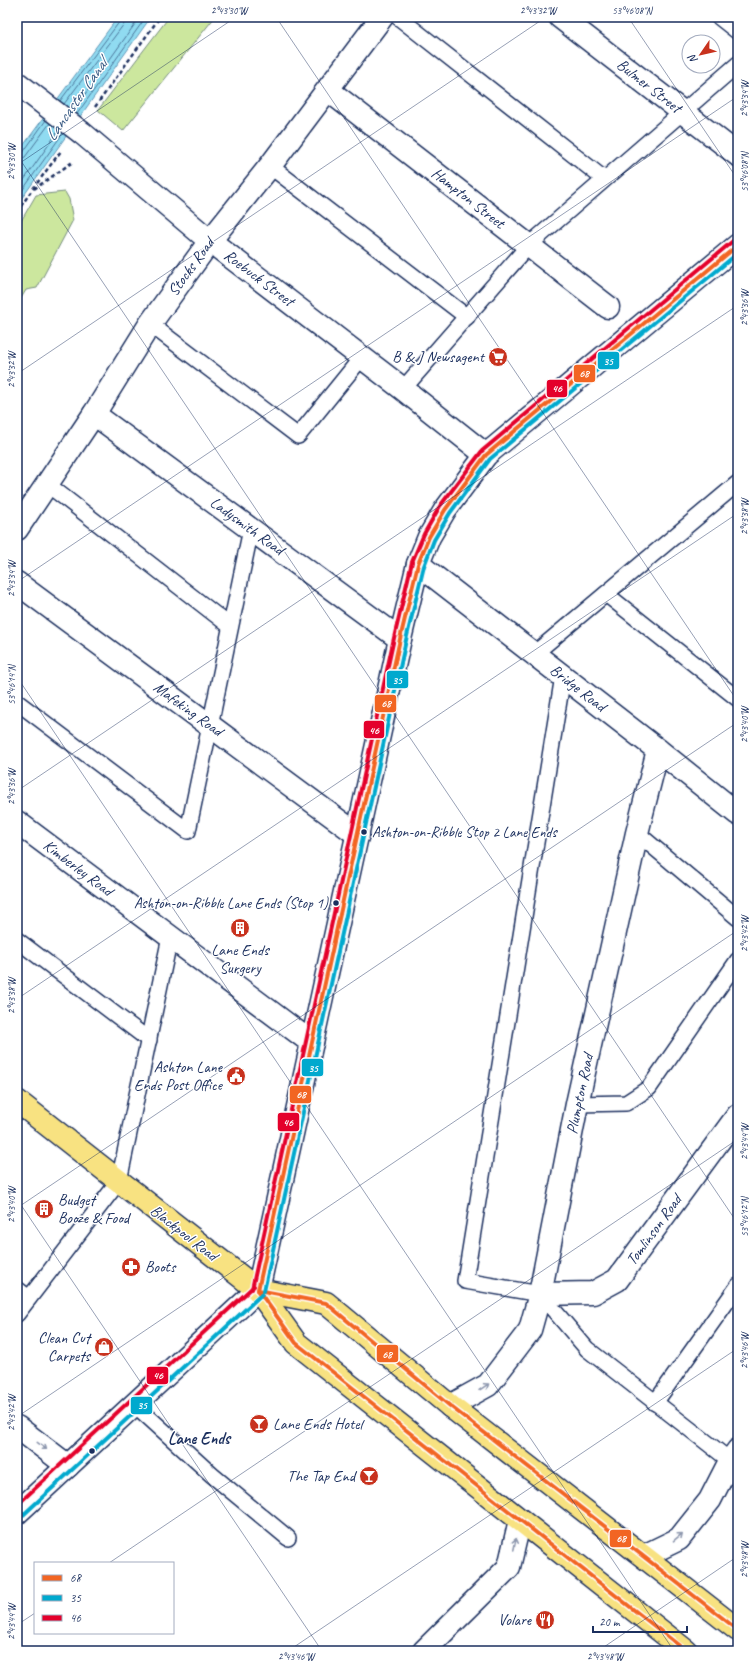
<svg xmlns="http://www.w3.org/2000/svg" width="755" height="1668" viewBox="0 0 755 1668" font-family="Caveat,sans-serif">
  <rect width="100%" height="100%" fill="#fff"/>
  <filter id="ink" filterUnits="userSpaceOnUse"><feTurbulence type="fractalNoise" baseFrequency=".025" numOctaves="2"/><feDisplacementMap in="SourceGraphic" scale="8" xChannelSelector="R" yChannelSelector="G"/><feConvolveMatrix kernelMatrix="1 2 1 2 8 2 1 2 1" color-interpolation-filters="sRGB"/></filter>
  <g filter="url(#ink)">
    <g fill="#cce79e" stroke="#748b7e">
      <path d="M169,17h46l-92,114 -25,-21z"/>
      <path d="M65,192l4,7 4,21 -36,68 -11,2 -9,15v-77l19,-33z"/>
    </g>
    <path fill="#90dbf1" stroke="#6196b6" d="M118,17h33l-134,188v-51z"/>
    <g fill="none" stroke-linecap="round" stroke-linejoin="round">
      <g stroke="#4a7499" stroke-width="1">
        <path d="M60,101l60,-80 1,-4"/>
        <path d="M64,104l60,-80 2,-7"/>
        <path d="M73,111l67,-94"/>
        <path d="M77,114l69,-97"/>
        <path d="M17,155l5,-1 24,-34"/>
        <path d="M17,161l8,-4 25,-34"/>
        <path d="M17,190l42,-60"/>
        <path d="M17,198l46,-65"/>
      </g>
      <g stroke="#1b2f5e" stroke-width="18">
        <g id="lane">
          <path d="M398,17l206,162"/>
          <path d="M719,17l19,15"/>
          <path d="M270,166l197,151"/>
          <path d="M150,324l148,112 64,-79"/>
          <path d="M403,389l126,-144 209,-181"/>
          <path d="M47,484l183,142"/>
          <path d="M606,594l132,105"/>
          <path d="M534,654l204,-171"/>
          <path d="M563,676l-98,605 75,13 47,55 150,117"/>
          <path d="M17,702l171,129 63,-302"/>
          <path d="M637,833l101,85"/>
          <path d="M17,940l132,100"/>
          <path d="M577,1104l49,-1 23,-15 89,-128"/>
          <path d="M17,1289l12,9"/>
          <path d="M17,1314l102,-133 51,-244"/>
          <path d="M655,1403l83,-117"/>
          <path d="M134,1404l78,71 76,63"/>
        </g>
      </g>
      <g stroke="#1b2f5e" stroke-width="25">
        <g id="street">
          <path d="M560,17l178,138"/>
          <path d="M328,90l280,217"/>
          <path d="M82,133l128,108 193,148 83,66"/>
          <path d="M94,414l306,225"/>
          <path d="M17,529l77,-115 56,-90 60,-83 60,-75 112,-149"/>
          <path d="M418,564l240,186 80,64"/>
          <path d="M17,583l341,252"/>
          <path d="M17,822l295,221"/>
          <path d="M540,1294l53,-1 24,-13 121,-165"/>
          <path d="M450,1406l38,-21 42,-55 10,-36 37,-190 60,-271 21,-83"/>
          <path d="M17,1427l51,39"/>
          <path d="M644,1556l35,-17 31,-39 20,-39 8,-11"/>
          <path d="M424,1651l85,-84 11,-47"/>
        </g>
      </g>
      <g stroke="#1b2f5e" stroke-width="25">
        <path id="secondary" d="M17,1513l241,-223 142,-651 18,-75 11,-27 16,-27 41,-55 252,-210"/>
      </g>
      <g stroke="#1b2f5e" stroke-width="25">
        <g id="highway">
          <path d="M17,1101l241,189 38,53 390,308"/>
          <path d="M258,1290l68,13 124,103 288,224"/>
        </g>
      </g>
      <g stroke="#1b2f5e" stroke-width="2.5" stroke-dasharray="4 3" stroke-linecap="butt">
        <path d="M95,107l65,-90"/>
        <path d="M34,189l40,-28"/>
        <path d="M17,212l15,-22 29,-39"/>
      </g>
      <use href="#lane" stroke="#fff" stroke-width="15"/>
      <use href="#street" stroke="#fff" stroke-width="22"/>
      <use href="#secondary" stroke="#fff" stroke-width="22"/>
      <use href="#highway" stroke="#f8e281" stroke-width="22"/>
      <g stroke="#1b2f5e" stroke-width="25" stroke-linecap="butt">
        <path id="street-bridge" d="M17,83l65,50"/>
      </g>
      <use href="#street-bridge" stroke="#fff" stroke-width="22"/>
      <g stroke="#fff" stroke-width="7">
        <g id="bus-1">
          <path d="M258,1290l142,-651 18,-75 11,-27 16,-27 41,-55 252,-210"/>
          <path d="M258,1290l68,13 124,103 288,224"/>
          <path d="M258,1290l38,53 390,308"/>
        </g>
      </g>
      <g stroke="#fff" stroke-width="7">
        <g id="bus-2">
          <path d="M264,1291l142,-651 18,-74 10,-26 16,-27 40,-54 248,-206"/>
          <path d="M21,1517l241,-223"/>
        </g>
      </g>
      <g stroke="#fff" stroke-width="7">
        <g id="bus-3">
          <path d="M252,1289l142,-651 18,-76 12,-28 16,-28 42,-55 252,-211"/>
          <path d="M17,1505l237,-219"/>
        </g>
      </g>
      <use href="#bus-1" stroke="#f26522" stroke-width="4"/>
      <use href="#bus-2" stroke="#00a9ce" stroke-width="4"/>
      <use href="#bus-3" stroke="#e4002b" stroke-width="4"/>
    </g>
    <defs><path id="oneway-shaft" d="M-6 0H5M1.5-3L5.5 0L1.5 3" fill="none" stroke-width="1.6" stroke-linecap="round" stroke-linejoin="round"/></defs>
    <g stroke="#8d97ae">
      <use href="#oneway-shaft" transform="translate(484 1387) rotate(-34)"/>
      <use href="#oneway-shaft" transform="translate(42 1446) rotate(37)"/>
      <use href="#oneway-shaft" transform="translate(678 1537) rotate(-40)"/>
      <use href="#oneway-shaft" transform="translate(515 1544) rotate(-78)"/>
    </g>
  </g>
  <path fill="none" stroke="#1b2f5e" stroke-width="1" stroke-opacity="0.45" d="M276,17l462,685M628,17l110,163M17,155l721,1069M17,165l219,-148M17,374l529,-357M17,582l721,-486M17,677l657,974M17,791l721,-486M17,999l721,-486M17,1199l305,452M17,1208l721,-486M17,1417l721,-487M109,1563l629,-424M17,1625l18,-12M288,1651l450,-303M598,1651l140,-95"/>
  <defs>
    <g id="supermarket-disc" transform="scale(1)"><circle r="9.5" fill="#c8321e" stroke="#fff"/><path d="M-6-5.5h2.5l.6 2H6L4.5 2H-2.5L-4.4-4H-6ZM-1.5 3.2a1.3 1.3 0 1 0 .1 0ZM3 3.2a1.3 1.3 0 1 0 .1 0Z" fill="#fff"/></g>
    <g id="building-disc" transform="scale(1)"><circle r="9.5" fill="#c8321e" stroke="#fff"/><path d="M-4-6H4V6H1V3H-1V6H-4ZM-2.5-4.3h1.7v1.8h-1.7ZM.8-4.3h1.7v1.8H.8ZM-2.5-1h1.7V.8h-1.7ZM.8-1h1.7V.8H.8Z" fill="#fff"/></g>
    <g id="civic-disc" transform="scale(1)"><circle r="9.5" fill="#c8321e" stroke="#fff"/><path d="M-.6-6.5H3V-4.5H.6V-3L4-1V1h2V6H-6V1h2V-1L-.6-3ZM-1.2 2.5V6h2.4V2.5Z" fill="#fff"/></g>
    <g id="pharmacy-disc" transform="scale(1)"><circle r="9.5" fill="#c8321e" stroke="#fff"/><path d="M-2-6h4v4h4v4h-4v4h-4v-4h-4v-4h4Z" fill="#fff"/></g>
    <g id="shop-disc" transform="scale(1)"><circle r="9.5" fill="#c8321e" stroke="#fff"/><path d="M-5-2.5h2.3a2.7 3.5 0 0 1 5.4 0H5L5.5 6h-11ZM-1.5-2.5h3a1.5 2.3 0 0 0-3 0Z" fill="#fff"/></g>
    <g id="bar-disc" transform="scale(1)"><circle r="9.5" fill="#c8321e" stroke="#fff"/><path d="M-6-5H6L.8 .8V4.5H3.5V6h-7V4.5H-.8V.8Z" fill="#fff"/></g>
    <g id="restaurant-disc" transform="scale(1)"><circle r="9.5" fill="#c8321e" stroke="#fff"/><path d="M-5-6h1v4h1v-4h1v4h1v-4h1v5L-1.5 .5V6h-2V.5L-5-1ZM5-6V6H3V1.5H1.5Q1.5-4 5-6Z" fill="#fff"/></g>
  </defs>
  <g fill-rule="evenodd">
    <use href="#supermarket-disc" x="498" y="357"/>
    <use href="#building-disc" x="240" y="928"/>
    <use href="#civic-disc" x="236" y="1076"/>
    <use href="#building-disc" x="44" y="1209"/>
    <use href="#pharmacy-disc" x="131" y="1267"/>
    <use href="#shop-disc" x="104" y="1347"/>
    <use href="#bar-disc" x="259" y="1424"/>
    <use href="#bar-disc" x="369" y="1476"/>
    <use href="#restaurant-disc" x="545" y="1620"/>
  </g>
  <g fill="#1b2f5e" stroke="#fff" stroke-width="1.5">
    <circle cx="364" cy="832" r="3.5"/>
    <circle cx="336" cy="903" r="3.5"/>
    <circle cx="92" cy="1451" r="3.5"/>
  </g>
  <g text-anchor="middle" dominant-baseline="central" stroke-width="3" stroke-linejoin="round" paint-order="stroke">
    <g font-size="15" fill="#1b2f5e" stroke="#fff" text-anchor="start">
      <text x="372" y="832">Ashton-on-Ribble Stop 2 Lane Ends</text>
      <text x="328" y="903" text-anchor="end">Ashton-on-Ribble Lane Ends (Stop 1)</text>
    </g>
    <g font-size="16" fill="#1b2f5e" stroke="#fff">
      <text transform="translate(649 86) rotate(38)">Bulmer Street</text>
      <text transform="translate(468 198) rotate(38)">Hampton Street</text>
      <text transform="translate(191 267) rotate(-54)">Stocks Road</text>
      <text transform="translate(259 278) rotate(37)">Roebuck Street</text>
      <text transform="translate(247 526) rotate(36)">Ladysmith Road</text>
      <text transform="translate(578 688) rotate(38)">Bridge Road</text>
      <text transform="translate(188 709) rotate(36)">Mafeking Road</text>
      <text transform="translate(78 868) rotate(37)">Kimberley Road</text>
      <text transform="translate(580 1094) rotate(-78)">Plumpton Road</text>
      <text transform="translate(654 1230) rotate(-54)">Tomlinson Road</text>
      <text transform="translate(184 1233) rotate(38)">Blackpool Road</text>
    </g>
    <g font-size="16" fill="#1b2f5e" stroke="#fff" text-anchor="end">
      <text x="484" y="357">B &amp; J Newsagent</text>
      <text x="240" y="950" text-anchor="middle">Lane Ends<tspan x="240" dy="18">Surgery</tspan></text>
      <text x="222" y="1067">Ashton Lane<tspan x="222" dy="18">Ends Post Office</tspan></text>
      <text x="58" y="1200" text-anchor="start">Budget<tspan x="58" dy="18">Booze &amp; Food</tspan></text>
      <text x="145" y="1267" text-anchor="start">Boots</text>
      <text x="90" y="1338">Clean Cut<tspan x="90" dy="18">Carpets</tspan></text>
      <text x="273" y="1424" text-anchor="start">Lane Ends Hotel</text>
      <text x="355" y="1476">The Tap End</text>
      <text x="531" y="1620">Volare</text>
    </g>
    <g font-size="17" font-style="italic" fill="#385a83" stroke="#fff">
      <text transform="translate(76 100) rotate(-55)">Lancaster Canal</text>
    </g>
    <g font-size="17" font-weight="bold" fill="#1b2f5e" stroke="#fff">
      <text x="199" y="1438">Lane Ends</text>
    </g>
  </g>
  <g stroke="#fff" stroke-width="1.5">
    <rect x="597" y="351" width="23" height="19" rx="4" fill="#00a9ce"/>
    <rect x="573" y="364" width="23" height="19" rx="4" fill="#f26522"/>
    <rect x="546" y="379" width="22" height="19" rx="4" fill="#e4002b"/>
    <rect x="386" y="670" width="23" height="19" rx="4" fill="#00a9ce"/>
    <rect x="374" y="694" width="23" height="19" rx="4" fill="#f26522"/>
    <rect x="363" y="720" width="22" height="19" rx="4" fill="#e4002b"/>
    <rect x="301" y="1058" width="23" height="19" rx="4" fill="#00a9ce"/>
    <rect x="289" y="1085" width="23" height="19" rx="4" fill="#f26522"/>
    <rect x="277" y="1112" width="23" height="20" rx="4" fill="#e4002b"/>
    <rect x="376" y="1344" width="23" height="19" rx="4" fill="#f26522"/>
    <rect x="146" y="1366" width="23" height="19" rx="4" fill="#e4002b"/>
    <rect x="130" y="1396" width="23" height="19" rx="4" fill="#00a9ce"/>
    <rect x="609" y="1529" width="23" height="19" rx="4" fill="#f26522"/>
  </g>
  <g font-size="11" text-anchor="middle" font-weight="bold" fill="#fff">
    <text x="608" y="365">35</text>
    <text x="584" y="377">68</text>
    <text x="557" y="392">46</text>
    <text x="397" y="684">35</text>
    <text x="386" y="707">68</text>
    <text x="374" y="734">46</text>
    <text x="313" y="1072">35</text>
    <text x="301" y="1098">68</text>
    <text x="288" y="1126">46</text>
    <text x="387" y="1358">68</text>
    <text x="158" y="1379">46</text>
    <text x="142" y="1409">35</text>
    <text x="621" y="1542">68</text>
  </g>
  <rect width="755" height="1668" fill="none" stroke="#fff" stroke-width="44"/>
  <rect x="34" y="1562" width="140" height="72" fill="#ffffff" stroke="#a4acbf"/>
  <rect x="42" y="1575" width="20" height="6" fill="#f26522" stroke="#a4acbf"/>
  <text x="70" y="1582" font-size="12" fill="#1b2f5e">68</text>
  <rect x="42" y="1595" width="20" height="6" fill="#00a9ce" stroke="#a4acbf"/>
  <text x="70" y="1602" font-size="12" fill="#1b2f5e">35</text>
  <rect x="42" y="1615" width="20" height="6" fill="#e4002b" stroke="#a4acbf"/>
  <text x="70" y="1622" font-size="12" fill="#1b2f5e">46</text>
  <g transform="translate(701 54) rotate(236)"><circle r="19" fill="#ffffff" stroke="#a4acbf"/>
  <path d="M0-3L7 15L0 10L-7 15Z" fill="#c8321e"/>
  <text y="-6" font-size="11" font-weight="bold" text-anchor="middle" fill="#1b2f5e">N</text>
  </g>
  <path d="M593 1626v6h94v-6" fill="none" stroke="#1b2f5e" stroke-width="2"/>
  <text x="599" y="1626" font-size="12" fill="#1b2f5e" stroke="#ffffff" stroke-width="3" paint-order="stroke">20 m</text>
  <rect x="22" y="22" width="711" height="1624" fill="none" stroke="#1b2f5e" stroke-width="1.5"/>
  <g font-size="10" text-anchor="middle" fill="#1b2f5e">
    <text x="229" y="14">2°43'30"W</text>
    <text x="538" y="14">2°43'32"W</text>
    <text x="632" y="14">53°46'08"N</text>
    <text transform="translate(744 99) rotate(-90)" y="4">2°43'34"W</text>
    <text transform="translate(11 162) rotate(-90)" y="4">2°43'30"W</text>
    <text transform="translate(744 172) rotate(-90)" y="4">53°46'08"N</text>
    <text transform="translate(744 308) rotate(-90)" y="4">2°43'36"W</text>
    <text transform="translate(11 370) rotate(-90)" y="4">2°43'32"W</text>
    <text transform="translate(744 517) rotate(-90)" y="4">2°43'38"W</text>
    <text transform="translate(11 579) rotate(-90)" y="4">2°43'34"W</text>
    <text transform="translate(11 685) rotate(-90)" y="4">53°46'14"N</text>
    <text transform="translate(744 725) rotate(-90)" y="4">2°43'40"W</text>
    <text transform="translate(11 787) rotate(-90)" y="4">2°43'36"W</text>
    <text transform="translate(744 934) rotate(-90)" y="4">2°43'42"W</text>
    <text transform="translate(11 996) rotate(-90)" y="4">2°43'38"W</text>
    <text transform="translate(744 1142) rotate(-90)" y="4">2°43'44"W</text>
    <text transform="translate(11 1205) rotate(-90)" y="4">2°43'40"W</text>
    <text transform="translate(744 1217) rotate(-90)" y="4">53°46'12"N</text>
    <text transform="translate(744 1351) rotate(-90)" y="4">2°43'46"W</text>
    <text transform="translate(11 1413) rotate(-90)" y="4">2°43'42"W</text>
    <text transform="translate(744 1560) rotate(-90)" y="4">2°43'48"W</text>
    <text transform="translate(11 1622) rotate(-90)" y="4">2°43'44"W</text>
    <text x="296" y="1660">2°43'46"W</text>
    <text x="605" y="1660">2°43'48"W</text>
  </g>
</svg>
